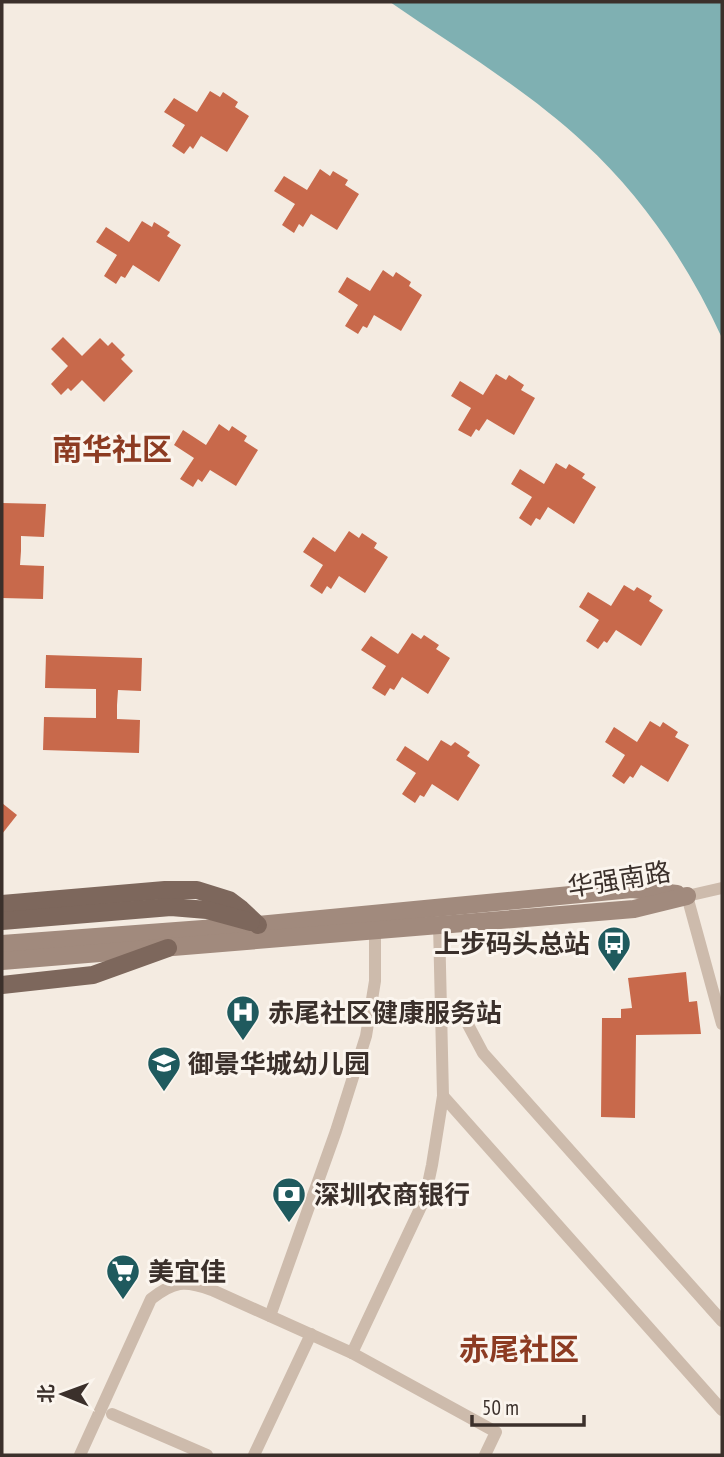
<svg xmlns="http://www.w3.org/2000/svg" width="724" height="1457" viewBox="0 0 724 1457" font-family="'PT Sans Narrow','Noto Sans SC',sans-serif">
  <rect width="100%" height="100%" fill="#f4ebe1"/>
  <path fill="#7fb0b2" d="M390,2h332v336c-33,-72 -79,-141 -138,-195 -58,-54 -129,-96 -194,-141z"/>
  <g fill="#c8694b">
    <path d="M210,91l10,6 3,-5 15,10 -3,5 14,9 -22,36 -26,-16 -8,13 -3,-3 -6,8 -12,-8 13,-21 -21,-13 10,-14 23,14z"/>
    <path d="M320,169l10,7 3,-5 15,9 -3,5 14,9 -22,36 -26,-16 -8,13 -4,-3 -5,9 -12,-8 13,-21 -21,-13 10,-15 23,14z"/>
    <path d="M142,221l10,6 2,-5 16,10 -3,4 14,9 -22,37 -26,-17 -8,13 -4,-2 -5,8 -12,-8 13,-21 -21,-13 10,-15 23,15z"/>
    <path d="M383,270l10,7 3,-5 15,10 -2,4 13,9 -21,36 -27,-16 -7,13 -4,-2 -5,8 -13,-8 13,-21 -20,-13 9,-15 23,14z"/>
    <path d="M63,337l19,19 18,-18 8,8 4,-4 13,13 -4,4 12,12 -29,31 -22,-22 -11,11 -3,-3 -7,7 -10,-11 17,-18 -17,-17z"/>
    <path d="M496,374l10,6 3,-5 15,10 -3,5 14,8 -21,37 -27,-16 -8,12 -3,-2 -5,8 -13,-7 13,-22 -20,-12 9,-15 23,14z"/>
    <path d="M219,424l10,7 3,-5 15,10 -3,5 14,9 -22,36 -26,-16 -8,12 -4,-3 -5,8 -13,-8 14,-21 -20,-13 9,-15 23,15z"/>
    <path d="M556,463l10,6 3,-5 16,10 -3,4 14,9 -22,37 -26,-17 -8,13 -4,-2 -5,8 -12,-8 13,-21 -21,-13 9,-15 24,15z"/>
    <path d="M2,503l44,1 -2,33 -23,-1v15l-1,14 24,1 -1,33 -41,-1z"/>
    <path d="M349,531l10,7 3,-5 15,10 -3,5 14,9 -23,36 -26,-17 -8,13 -4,-3 -5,8 -12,-8 13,-21 -20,-13 10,-15 22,15z"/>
    <path d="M624,585l10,6 3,-4 15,9 -3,5 14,9 -22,36 -25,-16 -9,13 -3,-2 -6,8 -12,-8 13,-21 -20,-13 9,-15 23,14z"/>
    <path d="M412,633l9,6 3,-4 15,10 -3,4 14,9 -22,36 -26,-17 -8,13 -4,-2 -5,8 -13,-8 14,-22 -25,-16 10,-14 27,18z"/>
    <path d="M46,655l96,3 -1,33 -23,-1 -1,15v14l23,1 -1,33 -96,-3 1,-33 52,1v-29l-51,-1z"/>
    <path d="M650,721l10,6 3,-5 15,10 -3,5 14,8 -21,37 -27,-17 -8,13 -3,-2 -6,8 -12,-8 13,-21 -20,-13 9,-15 23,15z"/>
    <path d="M441,740l10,6 4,-4 15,10 -3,4 13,9 -22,36 -26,-17 -8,13 -4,-2 -5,8 -13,-9 14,-21 -20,-13 9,-14 23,15z"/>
    <path d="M2,803l15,12 -15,19z"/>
    <path d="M686,972l3,30 8,-1 4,33 -65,1 -1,83 -34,-1 1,-99h19v-9l11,-1 -4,-30z"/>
  </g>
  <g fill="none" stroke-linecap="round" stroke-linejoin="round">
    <g stroke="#cdbbac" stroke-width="12">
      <path d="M722,888l-35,8 35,128"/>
      <path d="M441,1017l24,2 18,34 239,268"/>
      <path d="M443,1096l279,314"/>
      <path d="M270,1316l66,-185 30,-95 9,-55v-51"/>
      <path d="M352,1353l73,-155 7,-33 11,-69 -4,-172"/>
      <path d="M112,1414l95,41"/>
      <path d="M80,1455l71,-156c23,-18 33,-19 61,-9l140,63 144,79 -11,23"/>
      <path d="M254,1455l57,-121"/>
    </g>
    <g stroke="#a18a7d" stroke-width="18">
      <path d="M2,944l256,-19 374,-36 45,5"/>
      <path d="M2,961l632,-52 53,-13"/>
    </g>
    <g stroke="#7d675c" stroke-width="18">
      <path d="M2,904l163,-14h32l32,10 12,9 17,16"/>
      <path d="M2,921l169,-14 36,3 44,12"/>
      <path d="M2,985l91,-10 75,-27"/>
    </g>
  </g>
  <defs>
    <g id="bus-pin" transform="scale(1.75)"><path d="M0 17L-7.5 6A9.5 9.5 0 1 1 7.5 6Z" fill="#1f5a5e" stroke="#fbf5ee"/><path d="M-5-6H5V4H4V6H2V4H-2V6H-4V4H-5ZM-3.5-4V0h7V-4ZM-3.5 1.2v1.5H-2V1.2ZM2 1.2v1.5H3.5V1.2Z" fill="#fff"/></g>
    <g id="hospital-pin" transform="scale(1.75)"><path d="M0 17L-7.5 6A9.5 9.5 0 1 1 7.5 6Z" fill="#1f5a5e" stroke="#fbf5ee"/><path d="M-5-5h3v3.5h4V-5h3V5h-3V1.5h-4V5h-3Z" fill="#fff"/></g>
    <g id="school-pin" transform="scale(1.75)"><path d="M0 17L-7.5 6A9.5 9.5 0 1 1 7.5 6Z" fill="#1f5a5e" stroke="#fbf5ee"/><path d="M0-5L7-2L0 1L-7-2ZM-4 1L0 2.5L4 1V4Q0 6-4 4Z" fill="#fff"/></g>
    <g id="bank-pin" transform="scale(1.75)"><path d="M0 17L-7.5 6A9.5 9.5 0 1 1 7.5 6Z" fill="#1f5a5e" stroke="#fbf5ee"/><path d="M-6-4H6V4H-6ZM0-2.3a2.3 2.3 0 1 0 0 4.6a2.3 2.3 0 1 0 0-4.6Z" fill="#fff"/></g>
    <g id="supermarket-pin" transform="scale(1.75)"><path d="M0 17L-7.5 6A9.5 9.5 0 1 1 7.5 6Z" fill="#1f5a5e" stroke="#fbf5ee"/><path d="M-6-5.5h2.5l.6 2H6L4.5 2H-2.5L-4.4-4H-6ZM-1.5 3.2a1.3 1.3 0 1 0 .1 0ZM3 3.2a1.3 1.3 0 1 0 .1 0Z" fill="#fff"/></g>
  </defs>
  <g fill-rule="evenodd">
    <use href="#bus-pin" x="614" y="943"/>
    <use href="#hospital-pin" x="243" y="1012"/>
    <use href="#school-pin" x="164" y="1063"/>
    <use href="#bank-pin" x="289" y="1194"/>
    <use href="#supermarket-pin" x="123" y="1271"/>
  </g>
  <g text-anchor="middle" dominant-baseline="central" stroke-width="6" stroke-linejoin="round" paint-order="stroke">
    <g font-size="26" fill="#3b302b" stroke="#fbf5ee">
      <text transform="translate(619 879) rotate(-9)">华强南路</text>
    </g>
    <g font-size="26" font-weight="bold" fill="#3b302b" stroke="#fbf5ee" text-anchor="start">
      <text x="590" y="943" text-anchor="end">上步码头总站</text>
      <text x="268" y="1012">赤尾社区健康服务站</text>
      <text x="188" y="1063">御景华城幼儿园</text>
      <text x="314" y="1194">深圳农商银行</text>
      <text x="148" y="1271">美宜佳</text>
    </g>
    <g font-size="30" font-weight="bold" fill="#8c3b22" stroke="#fbf5ee">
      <text x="112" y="448">南华社区</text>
      <text x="519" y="1348">赤尾社区</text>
    </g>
  </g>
  <rect width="724" height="1457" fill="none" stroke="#3b302b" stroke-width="7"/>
  <g transform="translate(63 1394) rotate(271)" stroke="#fbf5ee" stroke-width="5" paint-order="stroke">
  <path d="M0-5L12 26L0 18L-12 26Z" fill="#3b302b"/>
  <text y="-10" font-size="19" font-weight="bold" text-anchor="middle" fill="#3b302b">北</text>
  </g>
  <path d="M472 1415v10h112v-10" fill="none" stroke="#3b302b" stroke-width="3.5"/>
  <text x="482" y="1415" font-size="21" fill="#3b302b" stroke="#fbf5ee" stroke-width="5" paint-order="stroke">50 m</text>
</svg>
